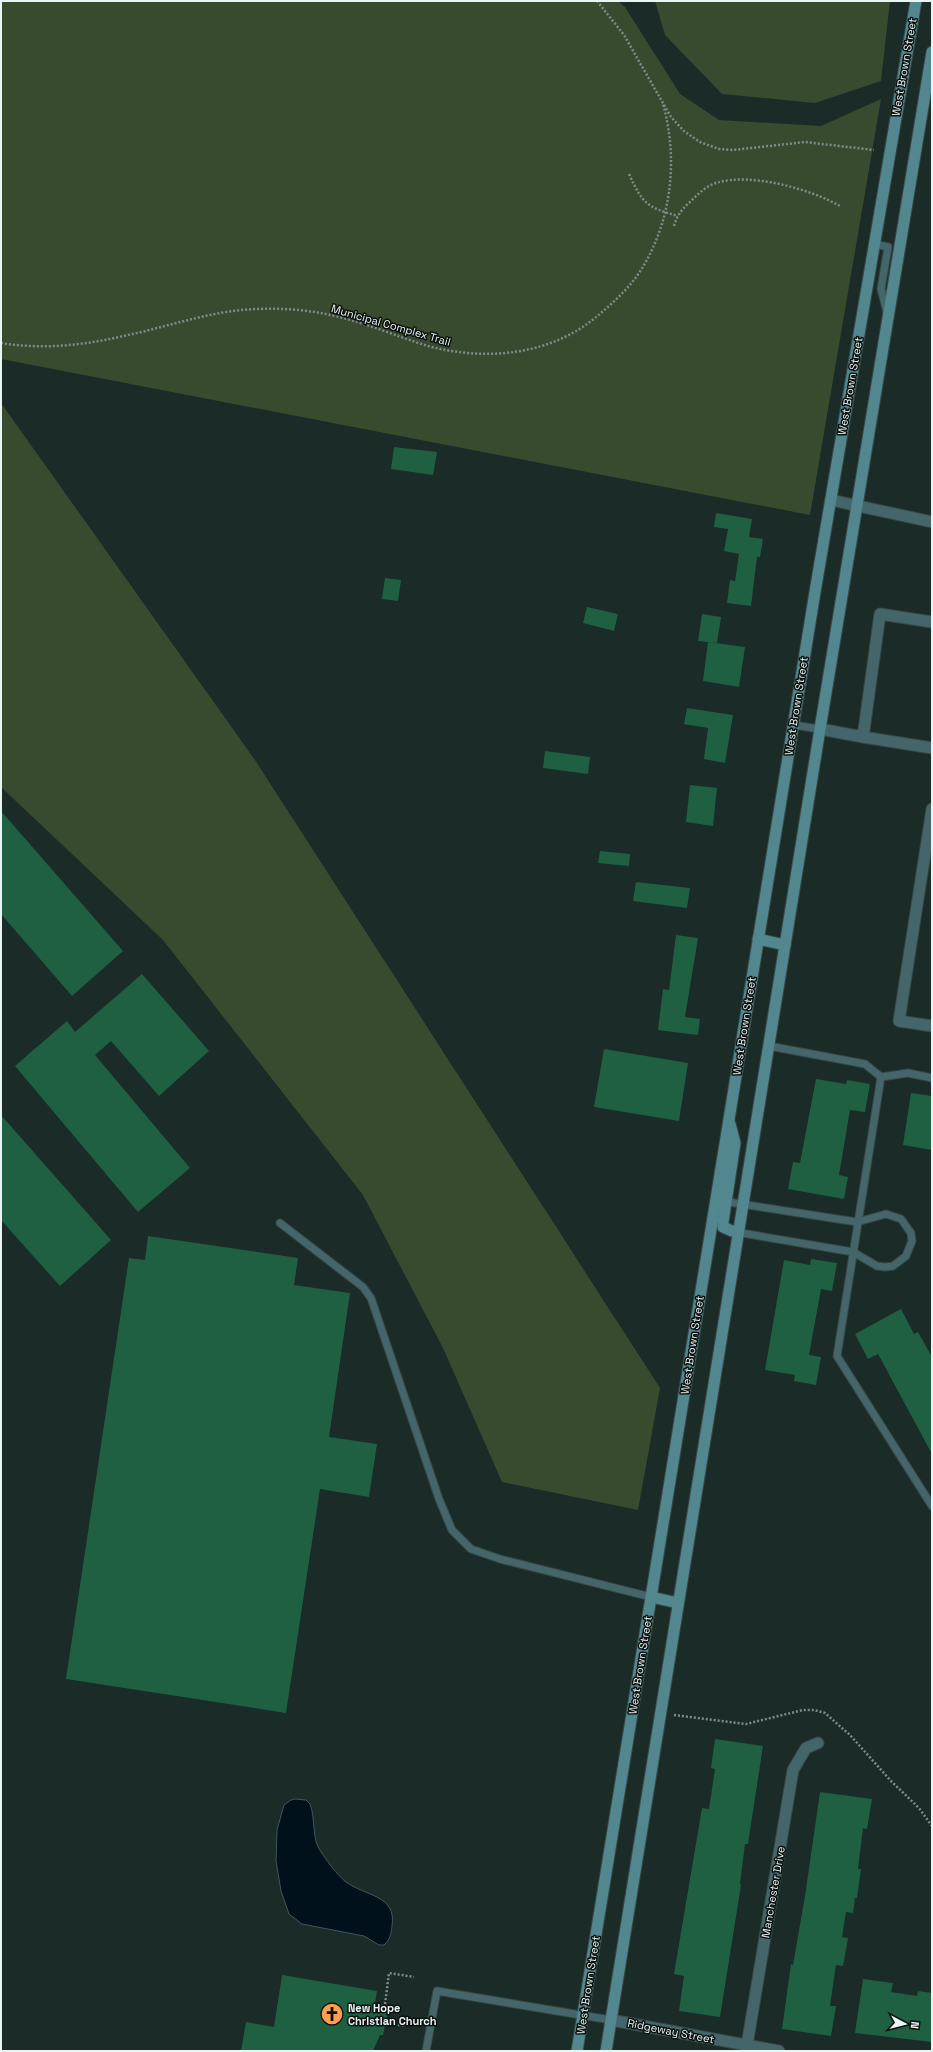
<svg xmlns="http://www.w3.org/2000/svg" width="933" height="2052" viewBox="0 0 933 2052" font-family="'Space Grotesk',sans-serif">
  <rect width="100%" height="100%" fill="#1a2b28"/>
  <g fill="#394b2e">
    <path d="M1,1h617l7,6 55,87 39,26 102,6 60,-27 -71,416 -809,-156z"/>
    <path d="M655,1h235l-9,80 -66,22 -93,-9 -57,-59z"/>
    <path d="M1,403l254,357 405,628 -22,122 -136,-28 -59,-134 -80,-153 -200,-255 -162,-153z"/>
  </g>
  <path fill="#00111b" stroke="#46555c" d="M295,1799l11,1 4,4c6,15 1,34 11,48 7,10 15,22 25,30 19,14 51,13 46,44 -1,8 -2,14 -8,19h-5l-15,-9 -62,-12 -13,-10 -8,-23 -5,-30 1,-31 7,-25 7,-5z"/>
  <g fill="#1e6041">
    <path d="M394,447l43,5 -4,23 -42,-6z"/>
    <path d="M716,513l36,6 -3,18 14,2 -3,18h-3l-6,49 -24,-3 3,-23 5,1 4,-27 -15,-3 4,-22 -14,-2z"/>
    <path d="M385,578l16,2 -3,21 -16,-2z"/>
    <path d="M587,607l31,7 -4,17 -31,-8z"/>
    <path d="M702,614l19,3 -4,26 -19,-2z"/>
    <path d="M708,642l37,5 -6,40 -36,-6z"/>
    <path d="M687,708l46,7 -8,48 -21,-4 4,-31 -24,-4z"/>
    <path d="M545,751l45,6 -2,17 -45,-6z"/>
    <path d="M690,785l27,3 -4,38 -27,-4z"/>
    <path d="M1,811l122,140 -51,45 -71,-82z"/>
    <path d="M600,851l30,3 -1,12 -31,-3z"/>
    <path d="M636,882l54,6 -3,20 -54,-7z"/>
    <path d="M676,935l22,3 -13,79 15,2 -2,16 -40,-5 5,-41 6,1z"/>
    <path d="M142,974l67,77 -50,45 -48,-55 -16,14 95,113 -52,44 -123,-146 52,-45 8,11z"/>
    <path d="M604,1049l84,14 -9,58 -85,-14z"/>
    <path d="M816,1079l30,5 1,-4 23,4 -5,28 -15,-2 -11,65 9,2 -4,22 -56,-10 5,-27 7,1z"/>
    <path d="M911,1093l21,3v54l-29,-5z"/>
    <path d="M1,1115l110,125 -51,46 -59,-66z"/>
    <path d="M148,1236l150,22 -4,27 56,8 -21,144 48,7 -8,53 -49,-8 -34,224 -220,-34 63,-421 16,2z"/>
    <path d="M811,1259l26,4 -5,28 -11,-2 -12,66 12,2 -5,28 -22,-4 1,-6 -30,-5 19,-110 26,5z"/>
    <path d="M901,1309l13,25 4,-2 14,25v97l-54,-100 -10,5 -13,-25z"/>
    <path d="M715,1739l48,7 -15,98h-3l-5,40 1,1 -21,132 -41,-6 5,-35 -10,-2 28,-166 7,1 6,-40 -4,-1z"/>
    <path d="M820,1792l52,7 -5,30 -4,-1 -5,41h3l-4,29h-2l-2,15 -7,-1 -4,25 6,1 -5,28 -7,-1 -6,41h6l-5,30 -49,-7 9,-65 2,1 12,-69z"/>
    <path d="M282,1975l95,16 -2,12 14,3 -6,29h-3l-7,16h-132l5,-29 28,5z"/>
    <path d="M863,1979l30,4 -2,9 26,4 1,-5 14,2v49l-77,-9z"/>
  </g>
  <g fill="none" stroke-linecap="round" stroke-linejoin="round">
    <g stroke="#374744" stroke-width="9">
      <g id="service">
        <path d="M875,244l13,3 -7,42 6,23"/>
        <path d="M793,725l27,4"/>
        <path d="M769,1046l96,18 16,13"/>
        <path d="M932,1078l-24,-5 -27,4 -44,279 95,150"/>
        <path d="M722,1201l135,21 29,-8 15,5 10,14 1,8 -6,15 -13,10 -8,1 -8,-1 -24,-14 -117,-20"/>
        <path d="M280,1223l83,64 8,11 68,201 13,31 19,19 29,10 151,38"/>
        <path d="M426,2051l11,-60 174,29"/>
      </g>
    </g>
    <g stroke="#374744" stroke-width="13">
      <g id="minor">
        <path d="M831,500l101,22"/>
        <path d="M932,622l-52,-8 -17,123 69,11"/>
        <path d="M820,729l43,8"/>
        <path d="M932,809l-33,212 33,5"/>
        <path d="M611,2020l168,31"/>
        <path d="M746,2051l47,-281 13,-22 12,-5"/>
      </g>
    </g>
    <g stroke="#374744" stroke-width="13">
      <g id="secondary">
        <path d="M758,939l27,6"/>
        <path d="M730,1124l5,19 -12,79v5l9,4"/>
        <path d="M651,1597l27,6"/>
        <path d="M577,2051l239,-1465 100,-585"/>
        <path d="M606,2051l214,-1322 112,-677"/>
      </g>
    </g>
    <g stroke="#7e8c8a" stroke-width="2.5" stroke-dasharray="2 2" stroke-linecap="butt">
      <path d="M597,1l27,34 47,82 13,14 16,11 19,7 14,1 72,-8 69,8"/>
      <path d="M629,174c14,30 17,33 49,42"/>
      <path d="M674,226c3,-11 9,-18 17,-25 7,-7 15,-15 25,-18 34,-11 94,6 124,23"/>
      <path d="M1,343c43,7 85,2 127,-8 43,-9 85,-25 130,-26 27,-1 54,1 81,8 30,7 59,20 89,29 56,15 120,10 167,-28 18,-15 37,-32 49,-53 28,-48 34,-107 19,-161"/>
      <path d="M674,1715l72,9 57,-14h11l11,3 25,22 41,46 28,27 13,18"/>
      <path d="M385,2004l4,-31 25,4"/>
      <path d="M386,2023l20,3"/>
    </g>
    <use href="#service" stroke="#44656a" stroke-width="7"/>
    <use href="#minor" stroke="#44656a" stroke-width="11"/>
    <use href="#secondary" stroke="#528790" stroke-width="11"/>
  </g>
  <defs>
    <g id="church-disc" transform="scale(1.15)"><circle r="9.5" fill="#fa9f4f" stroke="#0a1110"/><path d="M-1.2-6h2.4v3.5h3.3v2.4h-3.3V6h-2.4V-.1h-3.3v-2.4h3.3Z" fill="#111"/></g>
  </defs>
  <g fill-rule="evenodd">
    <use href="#church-disc" x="332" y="2014"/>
  </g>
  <g text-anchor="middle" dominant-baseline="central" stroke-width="3" stroke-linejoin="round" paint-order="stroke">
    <g font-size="11" fill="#eaf5f3" stroke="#0a1110">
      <text transform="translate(904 67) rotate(-80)">West Brown Street</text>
      <text transform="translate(391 325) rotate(16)">Municipal Complex Trail</text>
      <text transform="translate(850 386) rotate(-80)">West Brown Street</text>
      <text transform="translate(796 706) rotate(-81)">West Brown Street</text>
      <text transform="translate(744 1026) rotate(-81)">West Brown Street</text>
      <text transform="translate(692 1345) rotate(-81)">West Brown Street</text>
      <text transform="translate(640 1665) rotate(-81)">West Brown Street</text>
      <text transform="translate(773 1892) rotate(-80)">Manchester Drive</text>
      <text transform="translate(588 1985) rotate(-81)">West Brown Street</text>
      <text transform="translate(671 2031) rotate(11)">Ridgeway Street</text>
    </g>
    <g font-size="11" font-weight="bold" fill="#eaf5f3" stroke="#0a1110" text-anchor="start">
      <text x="348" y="2008">New Hope<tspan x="348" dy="13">Christian Church</tspan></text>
    </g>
  </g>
  <rect width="933" height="2052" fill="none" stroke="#eaf5f3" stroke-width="4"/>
  <g transform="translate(905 2024) rotate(97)" stroke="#0a1110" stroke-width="3" paint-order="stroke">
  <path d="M0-3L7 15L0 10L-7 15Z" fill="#eaf5f3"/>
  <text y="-6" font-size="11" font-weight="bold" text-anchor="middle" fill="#eaf5f3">N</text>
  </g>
</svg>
